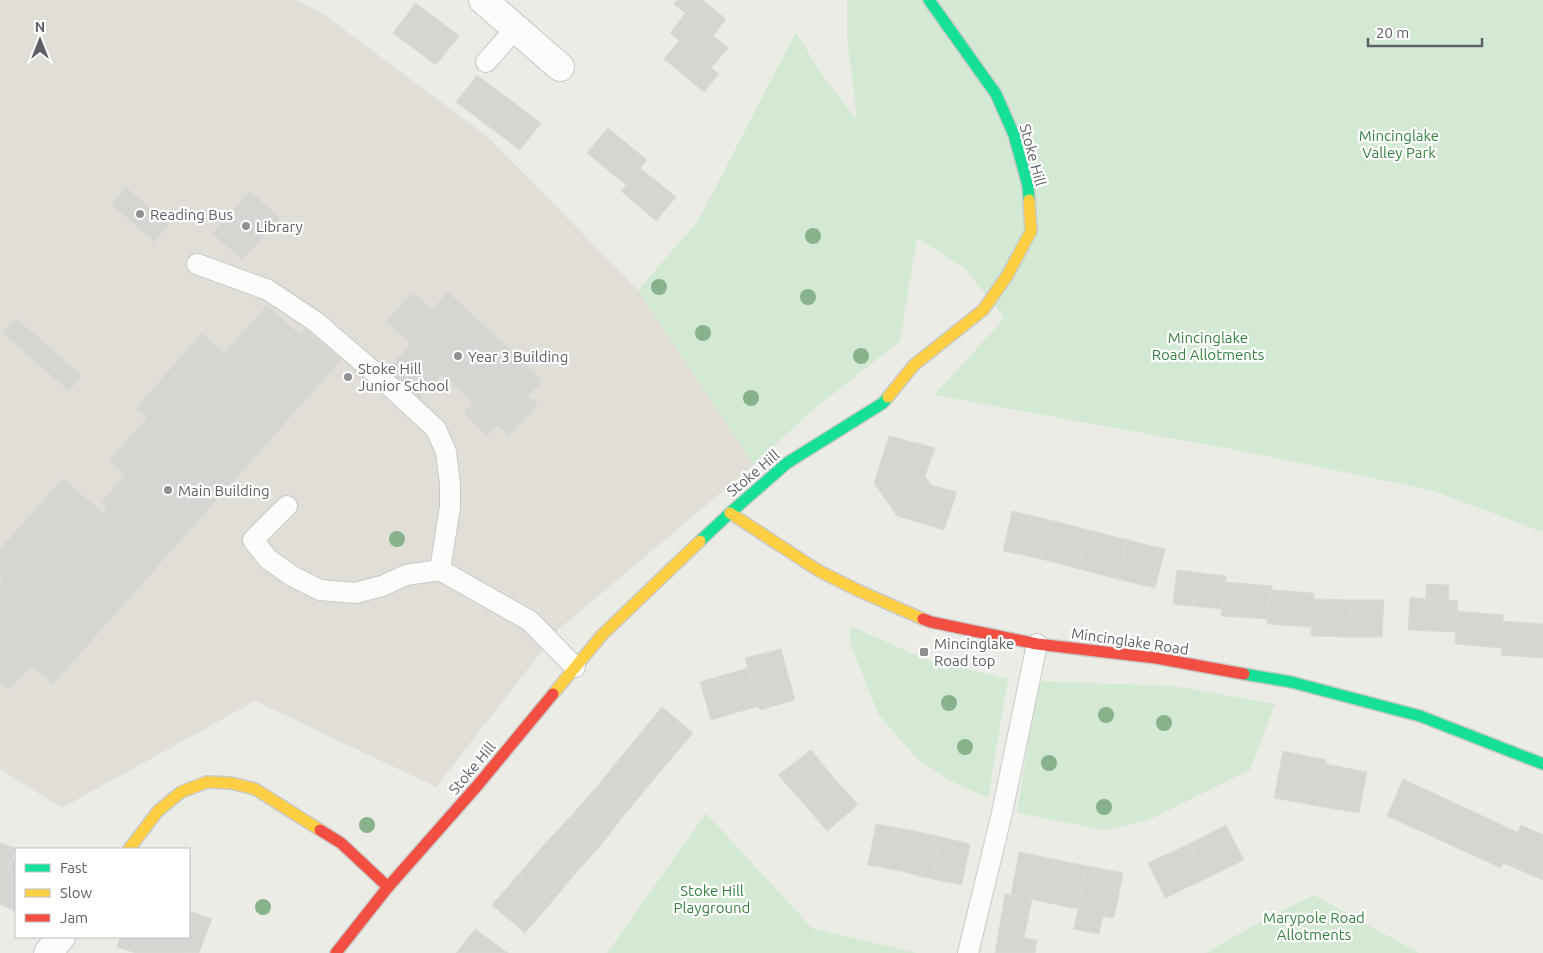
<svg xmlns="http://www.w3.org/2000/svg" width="1543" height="953" viewBox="0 0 1543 953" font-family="Ubuntu,sans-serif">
  <rect width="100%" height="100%" fill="#ecece7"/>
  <path fill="#e0ded6" d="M0,0h297l26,14 165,123 150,153 116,175 -195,164 -123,158 -181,-86 -193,107 -62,-39z"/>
  <g fill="#d4e9d4">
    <path d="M847,0h696v532l-109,-41 -182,-38 -318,-58 66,-72 4,-6 -40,-49 -47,-30 -17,103 -92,73 -54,51 -116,-175 60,-69 98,-189 24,40 37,48 -10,-81z"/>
    <path d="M850,626l78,34 80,19 -20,119 -39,-18 -31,-20 -40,-46 -28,-71z"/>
    <path d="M1038,681l137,5 100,18 -25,66 -101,50 -45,10 -87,-17z"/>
    <path d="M706,813l106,115 105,25h-310z"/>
    <path d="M1314,895l105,58h-213l59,-34z"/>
  </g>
  <g fill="#d6d5d2" stroke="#dcdad6">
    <path d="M677,0h26l23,19 -13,17 -39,-32z"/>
    <path d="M416,3l43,33 -23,29 -43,-32z"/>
    <path d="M685,14l43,34 -16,19 -42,-34z"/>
    <path d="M679,41l40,33 -15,18 -40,-33z"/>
    <path d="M477,75l64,48 -21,27 -64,-48z"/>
    <path d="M608,128l39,32 -21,25 -39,-32z"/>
    <path d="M640,168l36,29 -20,24 -35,-30z"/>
    <path d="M126,187l43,38 -15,17 -43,-38z"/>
    <path d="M250,191l30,27 -38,42 -30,-27z"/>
    <path d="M413,292l19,17 16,-17 95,89 -15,15 10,9 -29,31 -12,-11 -10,11 -23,-23 9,-10 -31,-29 -22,25 -32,-30 23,-25 -25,-23z"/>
    <path d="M267,305l32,29 6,-6 36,32 -288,324 -22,-18 -22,24 -9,-8v-100l3,-4 -3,-2v-27l63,-71 40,35 4,-5 -6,-5 24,-28 -16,-15 38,-42 -11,-10 66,-75 22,20z"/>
    <path d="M16,318l66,58 -13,15 -66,-58z"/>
    <path d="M889,436l46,12 -10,28 6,9 26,7 -13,38 -47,-14 -23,-33z"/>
    <path d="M1012,511l38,9 -9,39 -38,-8z"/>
    <path d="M1050,520l38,10 -9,39 -38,-10z"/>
    <path d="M1088,530l39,10 -10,39 -38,-10z"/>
    <path d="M1127,540l38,9 -10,39 -38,-9z"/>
    <path d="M1177,570l49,6 -4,33 -49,-5z"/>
    <path d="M1225,582l47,4 -4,33 -47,-3z"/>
    <path d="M1426,584l23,1 -1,15 10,1 -2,31 -48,-2 2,-33 16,2z"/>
    <path d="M1271,590l43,3 -2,34 -45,-3z"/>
    <path d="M1313,599l38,1 -2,37 -38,-1z"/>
    <path d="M1351,600h33l-2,37h-33z"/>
    <path d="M1457,611l46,4 -2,33 -46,-4z"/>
    <path d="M1503,621l40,3v34l-42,-3z"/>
    <path d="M781,649l14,51 -35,10 -15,-52z"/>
    <path d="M748,668l11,38 -48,14 -11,-38z"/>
    <path d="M662,707l31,26 -33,39 -31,-25z"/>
    <path d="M629,747l31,25 -35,42 -30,-25z"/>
    <path d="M811,750l23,28 -30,26 -26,-29z"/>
    <path d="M1283,751l43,9 -8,46 -44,-8z"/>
    <path d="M1325,764l42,8 -8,41 -41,-7z"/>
    <path d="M834,778l24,27 -31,26 -23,-27z"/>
    <path d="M1403,779l114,53 -16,36 -114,-52z"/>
    <path d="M595,789l30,25 -24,31 -31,-28z"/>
    <path d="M570,817l31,28 -27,30 -32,-28z"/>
    <path d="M876,824l33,6 -8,41 -33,-6z"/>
    <path d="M1226,825l18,35 -39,19 -16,-35z"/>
    <path d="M1521,825l22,10v45l-40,-17z"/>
    <path d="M909,830l32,7 -9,42 -31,-8z"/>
    <path d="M941,837l29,7 -8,41 -30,-6z"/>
    <path d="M0,842l16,7 -16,37z"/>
    <path d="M1189,844l16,35 -40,19 -17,-35z"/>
    <path d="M542,847l32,28 -23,28 -33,-28z"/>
    <path d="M1019,852l33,7 -8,43 -33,-7z"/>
    <path d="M13,858l3,1v53l-16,-8v-18z"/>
    <path d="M1052,859l35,7 -9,43 -34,-7z"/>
    <path d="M1087,866l36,7 -9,45 -11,-2 -4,18 -25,-5z"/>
    <path d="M518,875l33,28 -26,30 -33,-28z"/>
    <path d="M1005,894l27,5 -8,39 13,2 -2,13h-40z"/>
    <path d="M189,911l23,8 -13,34h-8l-51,-16h49z"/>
    <path d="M475,929l33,24h-52z"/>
    <path d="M120,937h20l51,16h-55l-19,-6z"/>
  </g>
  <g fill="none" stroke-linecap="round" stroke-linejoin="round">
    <g stroke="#c8c9c7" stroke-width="22">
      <g id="lane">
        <path d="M486,62l30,-34"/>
        <path d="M197,264l71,26 48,32 65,56 55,51 10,23 4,32v23l-10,63 90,51 45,46"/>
        <path d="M287,506l-34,34 15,19 24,17 28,14 35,3 27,-7 24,-11 34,-5"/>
        <path d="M968,953l34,-140 35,-169"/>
      </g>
    </g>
    <g stroke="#c8c9c7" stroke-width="30">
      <g id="street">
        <path d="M483,0l77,67"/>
        <path d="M48,953l13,-16"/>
      </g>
    </g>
    <g stroke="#c9c9c8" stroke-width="14">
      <g id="fast">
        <path d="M929,0l67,94 18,41 14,51 1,14"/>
        <path d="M700,541l30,-28 57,-50 96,-60 5,-6"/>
        <path d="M1244,674l47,8 129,34 123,48"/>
      </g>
    </g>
    <g stroke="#c9c9c8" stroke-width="14">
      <g id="slow">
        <path d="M888,397l26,-32 69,-55 24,-34 24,-45 -2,-31"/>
        <path d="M730,513l89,58 38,19 66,29"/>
        <path d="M553,694l49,-59 98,-94"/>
        <path d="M129,849l29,-38 23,-19 26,-10 24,1 24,6 65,41"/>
      </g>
    </g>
    <g stroke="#c9c9c8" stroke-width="14">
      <g id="jam">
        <path d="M923,619l8,3 106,22 119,14 88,16"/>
        <path d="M320,830l21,13 47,44"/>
        <path d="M336,953l52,-66 89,-101 76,-92"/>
      </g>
    </g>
    <use href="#lane" stroke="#fcfcfb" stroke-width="20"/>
    <use href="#street" stroke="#fcfcfb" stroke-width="28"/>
    <use href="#fast" stroke="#16e098" stroke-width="11"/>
    <use href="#slow" stroke="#ffcf43" stroke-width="11"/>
    <use href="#jam" stroke="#f24e42" stroke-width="11"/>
  </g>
  <g fill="#88b28b">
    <circle cx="813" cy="236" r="8"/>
    <circle cx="659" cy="287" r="8"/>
    <circle cx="808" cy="297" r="8"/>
    <circle cx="703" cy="333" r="8"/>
    <circle cx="861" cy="356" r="8"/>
    <circle cx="751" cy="398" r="8"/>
    <circle cx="397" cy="539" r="8"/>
    <circle cx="949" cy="703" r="8"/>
    <circle cx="1106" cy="715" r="8"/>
    <circle cx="1164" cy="723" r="8"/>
    <circle cx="965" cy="747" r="8"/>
    <circle cx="1049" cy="763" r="8"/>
    <circle cx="1104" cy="807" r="8"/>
    <circle cx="367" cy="825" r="8"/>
    <circle cx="263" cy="907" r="8"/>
  </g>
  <g fill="#8e9092" stroke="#fff" stroke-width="2">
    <circle cx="140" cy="214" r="5"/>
    <circle cx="246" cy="226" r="5"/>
    <circle cx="458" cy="356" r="5"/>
    <circle cx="348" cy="377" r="5"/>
    <circle cx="168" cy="490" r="5"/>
    <rect x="919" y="647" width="10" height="10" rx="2.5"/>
  </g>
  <g text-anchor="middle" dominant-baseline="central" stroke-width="4.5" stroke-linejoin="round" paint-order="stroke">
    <g font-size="15" fill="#368240" stroke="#fff">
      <text x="1399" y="135">Mincinglake<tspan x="1399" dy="17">Valley Park</tspan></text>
      <text x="1208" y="337">Mincinglake<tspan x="1208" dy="17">Road Allotments</tspan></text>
      <text x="712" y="890">Stoke Hill<tspan x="712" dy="17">Playground</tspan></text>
      <text x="1314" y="917">Marypole Road<tspan x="1314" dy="17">Allotments</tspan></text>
    </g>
    <g font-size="15" fill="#5c5f65" stroke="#fff">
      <text transform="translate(1033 155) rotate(75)">Stoke Hill</text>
      <text transform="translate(753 473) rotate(-40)">Stoke Hill</text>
      <text transform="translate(1130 641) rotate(8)">Mincinglake Road</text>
      <text transform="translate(472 768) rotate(-50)">Stoke Hill</text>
    </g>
    <g font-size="15" fill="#5c5f65" stroke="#fff" text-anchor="start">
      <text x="150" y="214">Reading Bus</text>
      <text x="256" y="226">Library</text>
      <text x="468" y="356">Year 3 Building</text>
      <text x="358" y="368">Stoke Hill<tspan x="358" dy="17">Junior School</tspan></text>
      <text x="178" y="490">Main Building</text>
      <text x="934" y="643">Mincinglake<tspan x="934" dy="17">Road top</tspan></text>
    </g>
  </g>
  <rect x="15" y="848" width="175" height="90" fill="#ffffff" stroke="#bebfc1"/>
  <rect x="25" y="864" width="25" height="8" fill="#16e098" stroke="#bebfc1"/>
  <text x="60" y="873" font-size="15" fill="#5c5f65">Fast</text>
  <rect x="25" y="889" width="25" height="8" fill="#ffcf43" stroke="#bebfc1"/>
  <text x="60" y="898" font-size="15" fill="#5c5f65">Slow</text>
  <rect x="25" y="914" width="25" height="8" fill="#f24e42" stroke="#bebfc1"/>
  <text x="60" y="923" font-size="15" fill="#5c5f65">Jam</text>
  <g transform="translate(40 40)" stroke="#ffffff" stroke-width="4" paint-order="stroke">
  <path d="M0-4L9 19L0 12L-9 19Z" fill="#5c5f65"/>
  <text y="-8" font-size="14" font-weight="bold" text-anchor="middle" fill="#5c5f65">N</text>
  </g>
  <path d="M1368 38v8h114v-8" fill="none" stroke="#5c5f65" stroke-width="2.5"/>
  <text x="1376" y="38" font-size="15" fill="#5c5f65" stroke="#ffffff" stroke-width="4" paint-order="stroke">20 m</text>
</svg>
